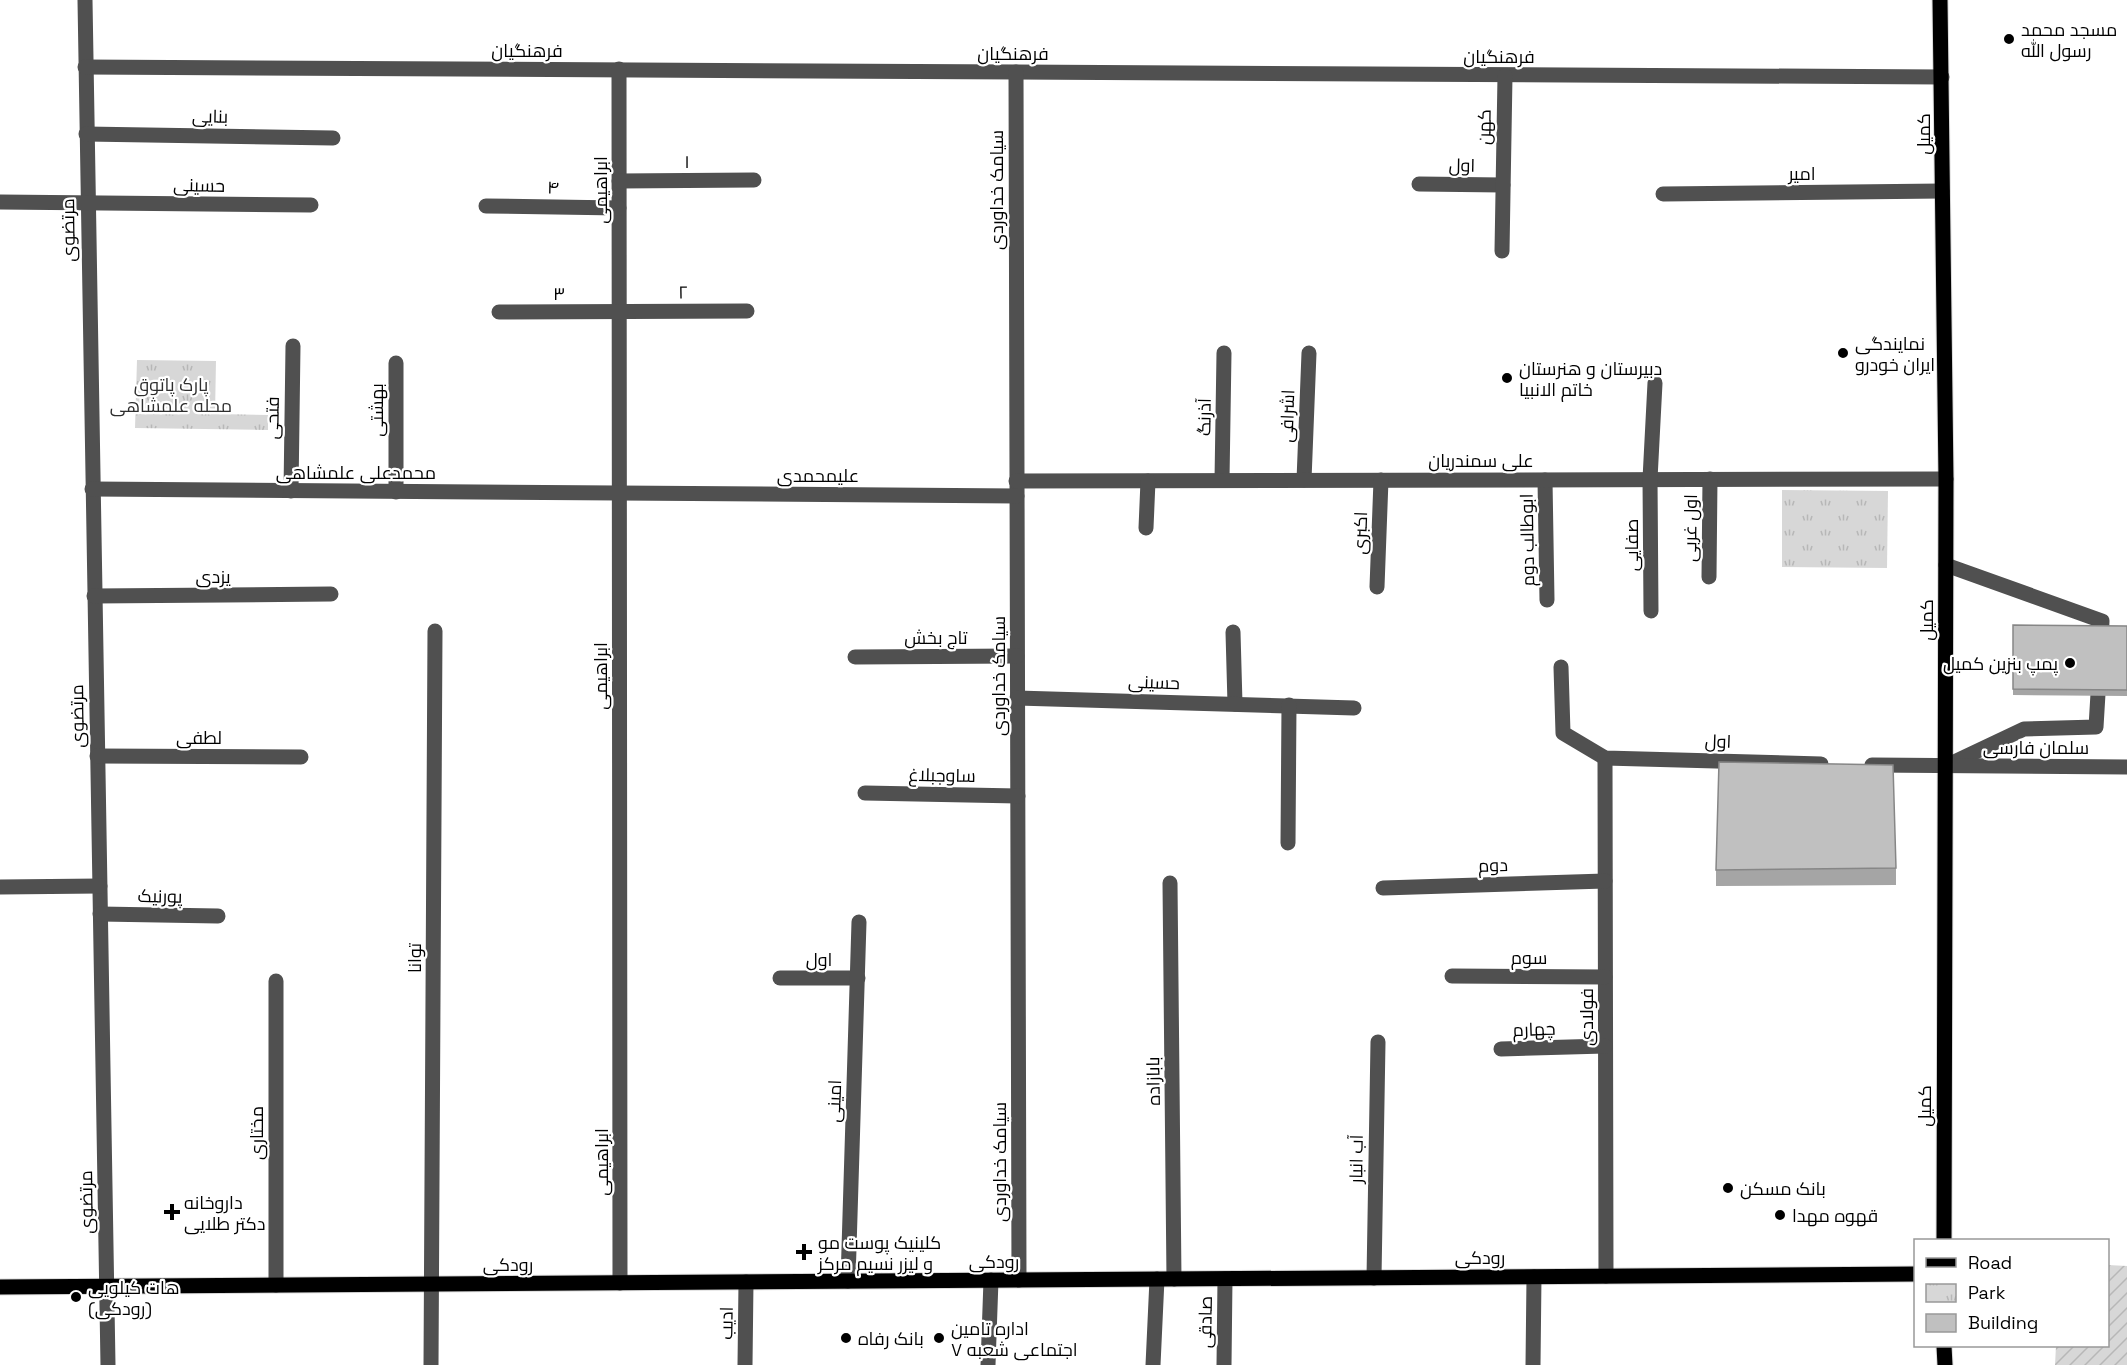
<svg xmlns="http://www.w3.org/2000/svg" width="2127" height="1365" viewBox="0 0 2127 1365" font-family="'Space Grotesk',Cairo,sans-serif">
  <defs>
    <pattern id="park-tufts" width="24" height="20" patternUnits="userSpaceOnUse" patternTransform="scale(1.5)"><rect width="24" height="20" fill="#d7d7d7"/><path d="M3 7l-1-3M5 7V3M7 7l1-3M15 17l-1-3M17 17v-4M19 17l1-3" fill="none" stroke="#b7b7b7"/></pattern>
    <pattern id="garden-furrows" width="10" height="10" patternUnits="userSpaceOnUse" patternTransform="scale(1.5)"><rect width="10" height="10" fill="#d7d7d7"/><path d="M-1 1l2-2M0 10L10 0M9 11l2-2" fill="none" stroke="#b7b7b7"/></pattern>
  </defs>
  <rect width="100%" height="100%" fill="#fff"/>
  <g fill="url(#park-tufts)">
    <path d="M137,360l79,1 -1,53 53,1v15l-133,-2z"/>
    <path d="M1782,490l106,1 -1,77 -105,-1z"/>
  </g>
  <path fill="url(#garden-furrows)" d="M2108,1265l19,1v99h-72l1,-19h52z"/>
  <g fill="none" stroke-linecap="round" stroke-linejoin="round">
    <g stroke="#dbdbdb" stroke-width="17">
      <g id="major">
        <path d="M1940,0l6,479 -2,761"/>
        <path d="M0,1287l1916,-13"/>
        <path d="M1944,1346l1,19"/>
      </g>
    </g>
    <g stroke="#505050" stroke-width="15">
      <path d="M85,0l23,1365"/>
      <path d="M85,67l1857,10"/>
      <path d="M619,69l1,1214"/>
      <path d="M1016,72l3,1208"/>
      <path d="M86,134l247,4"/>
      <path d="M619,181l135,-1"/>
      <path d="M1419,184l84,1"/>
      <path d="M1663,194l279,-3"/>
      <path d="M0,202l311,3"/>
      <path d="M486,206l133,2"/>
      <path d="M1502,251l3,-175"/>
      <path d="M499,312l248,-1"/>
      <path d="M396,363v129"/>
      <path d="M1222,480l2,-127"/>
      <path d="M1304,480l5,-127"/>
      <path d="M1545,480l2,120"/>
      <path d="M1016,481l930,-2"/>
      <path d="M92,489l925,7"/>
      <path d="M291,491l2,-145"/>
      <path d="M1146,528l2,-47"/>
      <path d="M1946,565l156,56 -1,23"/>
      <path d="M1709,577l1,-98"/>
      <path d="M1377,587l4,-107"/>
      <path d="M94,596l237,-2"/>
      <path d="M1651,611l-1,-132 5,-96"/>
      <path d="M1233,632l2,72"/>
      <path d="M855,657l162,-1"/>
      <path d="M1561,667l2,66 42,25 216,6"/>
      <path d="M1017,698l337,10"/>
      <path d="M97,756l204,1"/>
      <path d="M1605,758l1,518"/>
      <path d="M1950,764l74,-35 72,-2 3,-50"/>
      <path d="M1872,765l255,2"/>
      <path d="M865,793l153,3"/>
      <path d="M1288,843l1,-138"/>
      <path d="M1170,883l4,396"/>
      <path d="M0,887l100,-1"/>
      <path d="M1383,888l222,-7"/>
      <path d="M100,914l118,2"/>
      <path d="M1452,976l153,1"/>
      <path d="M780,978h78"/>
      <path d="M276,981v304"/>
      <path d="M1501,1049l104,-3"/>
      <path d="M1374,1278l4,-236"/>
      <path d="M848,1281l11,-359"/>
      <path d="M431,1365l4,-734"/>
      <path d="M745,1365l1,-83"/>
      <path d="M988,1365l3,-85"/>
      <path d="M1153,1365l4,-86"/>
      <path d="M1224,1365l1,-86"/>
      <path d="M1533,1365l1,-88"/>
    </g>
    <use href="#major" stroke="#000" stroke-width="15"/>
  </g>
  <g fill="#a5a5a5">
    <path d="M2013,625l114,1v70l-114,-1z"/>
    <path d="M1896,868v17l-180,1v-16z"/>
  </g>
  <g fill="#c0c0c0" stroke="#868686" stroke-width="1.5">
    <path d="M2013,625l114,1v64l-114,-1z"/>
    <path d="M1719,762l174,3 3,103 -180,2z"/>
  </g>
  <g fill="#000" stroke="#fff" stroke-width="2">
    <circle cx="2009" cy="39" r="6"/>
    <circle cx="1843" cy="353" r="6"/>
    <circle cx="1507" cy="378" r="6"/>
    <circle cx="2070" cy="663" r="6"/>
    <circle cx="1728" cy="1188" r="6"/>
    <path d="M169 1203h6v6h6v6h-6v6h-6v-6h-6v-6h6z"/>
    <circle cx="1780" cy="1215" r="6"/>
    <path d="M801 1243h6v6h6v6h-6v6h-6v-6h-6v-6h6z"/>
    <circle cx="76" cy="1297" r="6"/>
    <circle cx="846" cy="1338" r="6"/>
    <circle cx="939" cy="1338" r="6"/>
  </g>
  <g text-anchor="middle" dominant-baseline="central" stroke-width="4.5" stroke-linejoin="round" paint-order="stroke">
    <g font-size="18" fill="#000" stroke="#fff" text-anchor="start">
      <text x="2021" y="29">مسجد محمد<tspan x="2021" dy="21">رسول الله</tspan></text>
      <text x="1855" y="343">نمایندگی<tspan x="1855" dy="21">ایران خودرو</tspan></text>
      <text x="1519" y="368">دبیرستان و هنرستان<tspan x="1519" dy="21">خاتم الانبیا</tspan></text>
      <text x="2058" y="663" text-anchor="end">پمپ بنزین کمیل</text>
      <text x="1740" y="1188">بانک مسکن</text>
      <text x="184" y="1202">داروخانه<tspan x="184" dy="21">دکتر طلایی</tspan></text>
      <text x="1792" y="1215">قهوه مهدا</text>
      <text x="818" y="1242">کلینیک پوست مو<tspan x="818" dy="21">و لیزر نسیم مرکز</tspan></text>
      <text x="88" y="1287">هات کیلویی<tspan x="88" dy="21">(رودکی)</tspan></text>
      <text x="951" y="1328">اداره تامین<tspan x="951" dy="21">اجتماعی شعبه ۷</tspan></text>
      <text x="858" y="1338">بانک رفاه</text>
    </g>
    <g font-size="18" fill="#000" stroke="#fff">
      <text x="527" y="50">فرهنگیان</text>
      <text x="1013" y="53">فرهنگیان</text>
      <text x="1499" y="56">فرهنگیان</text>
      <text transform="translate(210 116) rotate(1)">بنایی</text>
      <text transform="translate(1484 127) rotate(-89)">کهن</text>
      <text transform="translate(1923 134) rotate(-90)">کمیل</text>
      <text x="687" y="161">۱</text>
      <text transform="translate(1462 165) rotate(1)">اول</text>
      <text x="1802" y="173">امیر</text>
      <text transform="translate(199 185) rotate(1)">حسینی</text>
      <text transform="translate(553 187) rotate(1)">۴</text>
      <text transform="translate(600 190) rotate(-90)">ابراهیمی</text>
      <text transform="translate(996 190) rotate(-90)">سیامک خداوردی</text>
      <text transform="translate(68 230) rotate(-91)">مرتضوی</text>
      <text transform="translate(683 292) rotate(-1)">۲</text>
      <text x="559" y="293">۳</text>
      <text transform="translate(376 410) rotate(-90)">بهشتی</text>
      <text transform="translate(1287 416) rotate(-88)">اشرافی</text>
      <text transform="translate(1204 417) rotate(-89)">آذرنگ</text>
      <text transform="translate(272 418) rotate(-89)">فتحی</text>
      <text x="1481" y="460">علی سمندریان</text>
      <text x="356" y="472">محمدعلی علمشاهی</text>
      <text x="818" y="475">علیمحمدی</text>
      <text transform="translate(1690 528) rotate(-89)">اول غربی</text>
      <text transform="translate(1360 533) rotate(-88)">اکبری</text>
      <text transform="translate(1527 540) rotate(-91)">ابوطالب دوم</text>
      <text transform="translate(1631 545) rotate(-90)">صفایی</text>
      <text x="213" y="576">یزدی</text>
      <text transform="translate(1926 620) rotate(-90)">کمیل</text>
      <text x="936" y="637">تاج بخش</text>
      <text transform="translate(600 676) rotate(-90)">ابراهیمی</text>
      <text transform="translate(998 676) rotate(-90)">سیامک خداوردی</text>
      <text transform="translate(1154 682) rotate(2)">حسینی</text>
      <text transform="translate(77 716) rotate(-91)">مرتضوی</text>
      <text x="199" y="737">لطفی</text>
      <text transform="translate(1718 741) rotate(2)">اول</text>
      <text x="2036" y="747">سلمان فارسی</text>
      <text transform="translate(942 775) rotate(1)">ساوجبلاغ</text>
      <text transform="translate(1493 865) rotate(-2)">دوم</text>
      <text transform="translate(160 896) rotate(1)">پورنیک</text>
      <text x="1529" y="957">سوم</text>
      <text transform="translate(414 958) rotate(-90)">توانا</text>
      <text x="819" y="959">اول</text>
      <text transform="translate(1586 1017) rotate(-90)">فولادی</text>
      <text transform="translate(1534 1029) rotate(-2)">چهارم</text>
      <text transform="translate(1153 1081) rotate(-91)">بابازاده</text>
      <text transform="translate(834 1101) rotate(-88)">امینی</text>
      <text transform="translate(1924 1106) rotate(-90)">کمیل</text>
      <text transform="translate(256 1133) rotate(-90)">مختاری</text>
      <text transform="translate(1356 1159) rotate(-89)">آب انبار</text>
      <text transform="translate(601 1162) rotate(-90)">ابراهیمی</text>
      <text transform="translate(999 1162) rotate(-90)">سیامک خداوردی</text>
      <text transform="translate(86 1202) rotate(-91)">مرتضوی</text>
      <text x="1480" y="1257">رودکی</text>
      <text x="994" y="1261">رودکی</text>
      <text x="508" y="1264">رودکی</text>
      <text transform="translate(1205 1322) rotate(-89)">صادقی</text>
      <text transform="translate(726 1323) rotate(-89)">ادیب</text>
    </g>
    <g font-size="18" fill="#2e2e2e" stroke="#fff">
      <text x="171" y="384">پارک پاتوق<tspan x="171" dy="21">محله علمشاهی</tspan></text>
    </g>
  </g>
  <rect x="1914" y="1239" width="195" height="108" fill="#ffffff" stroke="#999999" stroke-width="1.5"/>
  <rect x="1926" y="1258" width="30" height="9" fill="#000000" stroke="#999999" stroke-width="1.5"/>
  <text x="1968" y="1269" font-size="18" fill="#000000">Road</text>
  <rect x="1926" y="1284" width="30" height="18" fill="url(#park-tufts)" stroke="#999999" stroke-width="1.5"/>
  <text x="1968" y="1299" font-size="18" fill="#000000">Park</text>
  <rect x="1926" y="1314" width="30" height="18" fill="#c0c0c0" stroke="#999999" stroke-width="1.5"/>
  <text x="1968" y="1329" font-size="18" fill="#000000">Building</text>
</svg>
